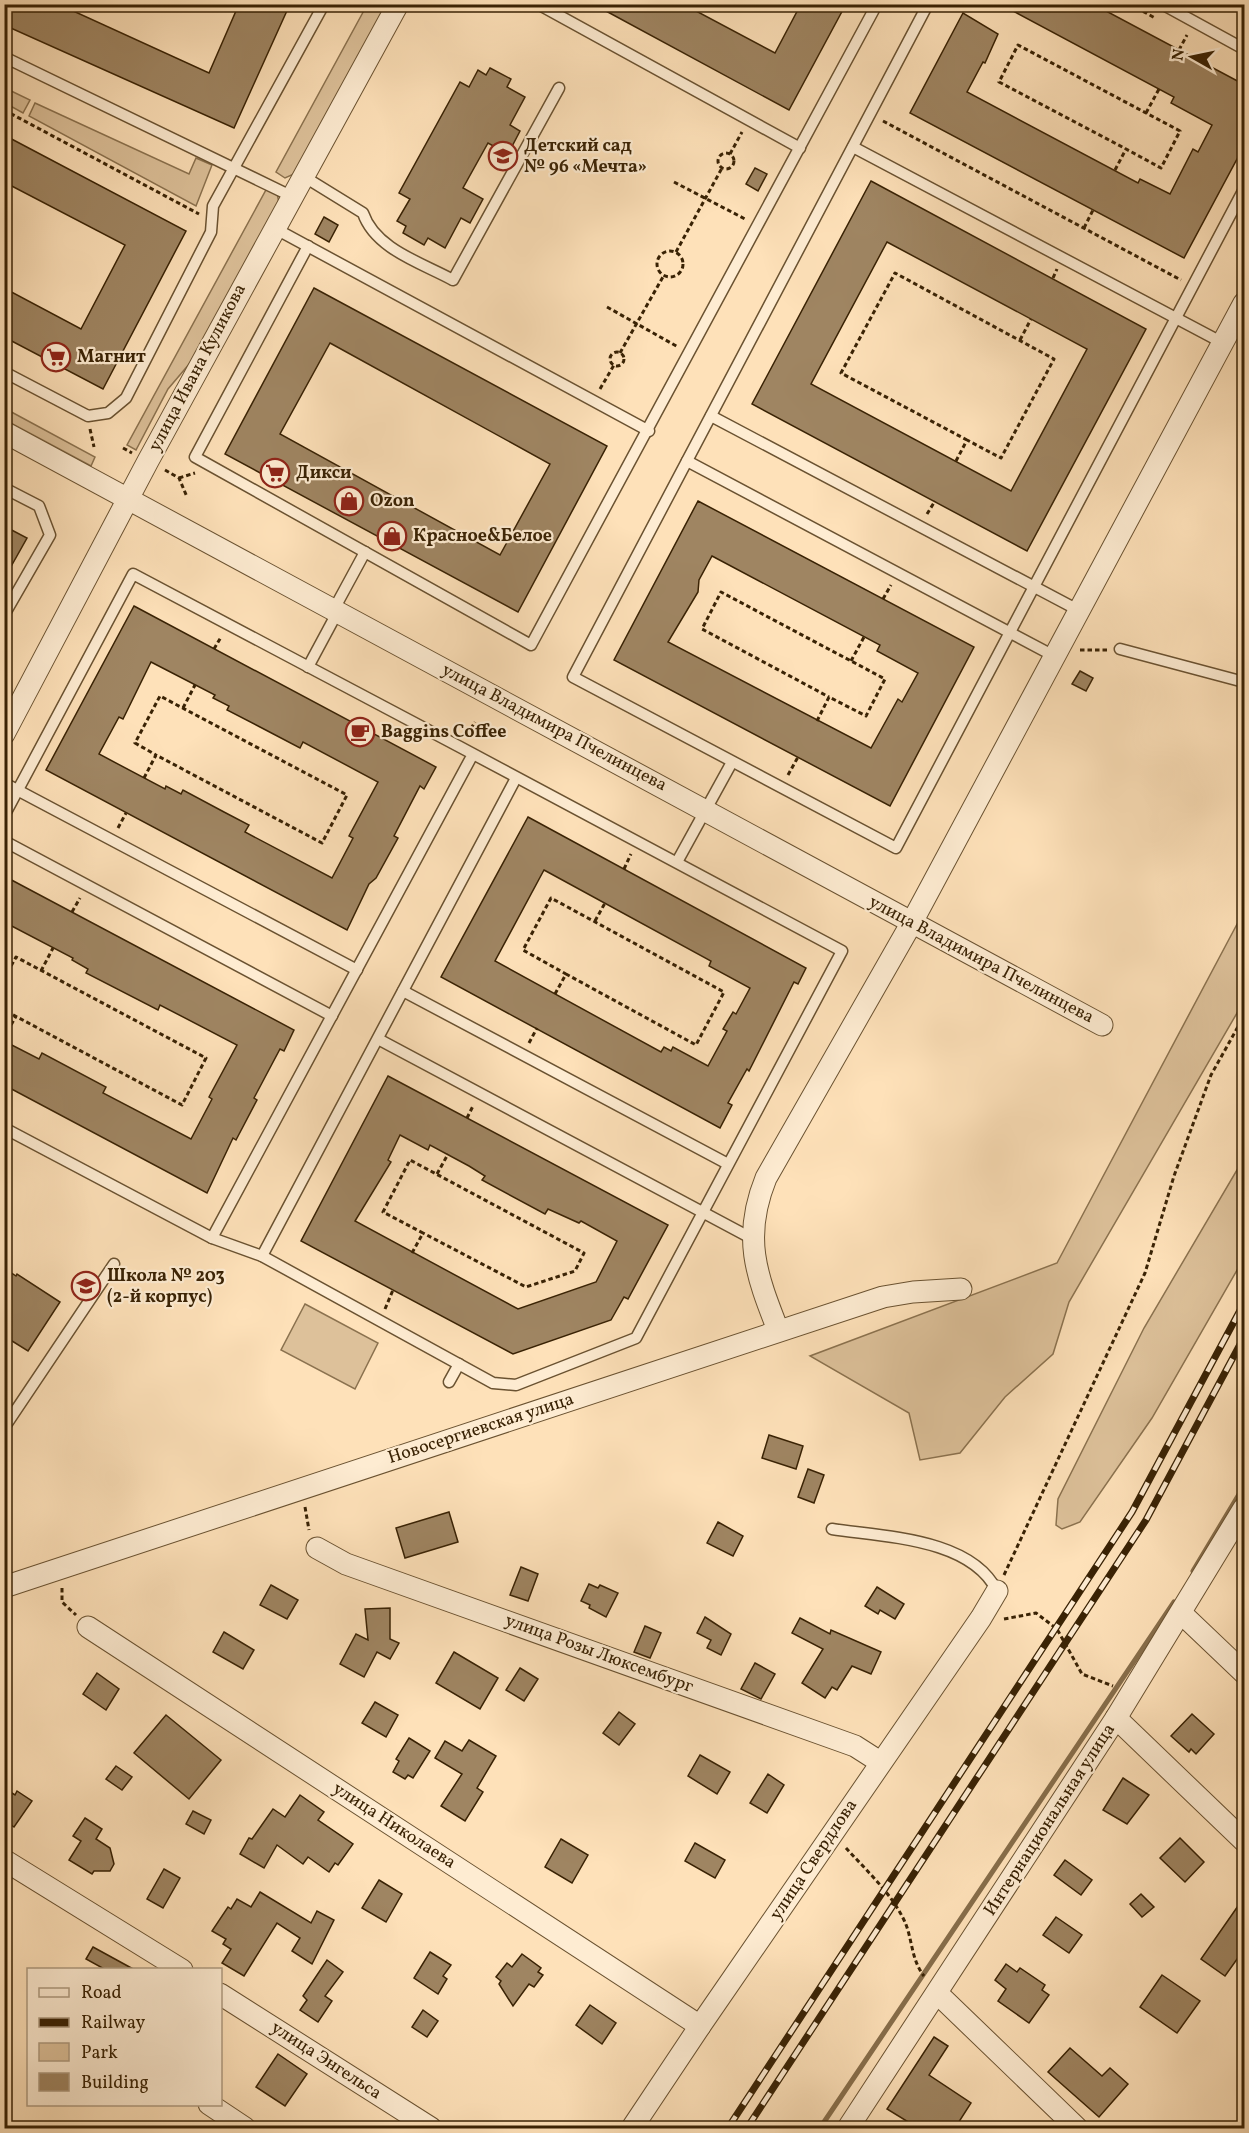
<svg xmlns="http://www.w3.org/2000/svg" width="1249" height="2133" viewBox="0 0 1249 2133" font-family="Vollkorn,serif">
  <rect width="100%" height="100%" fill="#fee1b9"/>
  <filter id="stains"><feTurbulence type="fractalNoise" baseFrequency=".00333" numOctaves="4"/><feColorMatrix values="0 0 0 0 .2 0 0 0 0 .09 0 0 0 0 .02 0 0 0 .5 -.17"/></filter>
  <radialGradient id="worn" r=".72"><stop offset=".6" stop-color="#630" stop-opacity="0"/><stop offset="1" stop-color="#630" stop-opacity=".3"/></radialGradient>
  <g fill="#ddc19a" stroke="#8b724f" stroke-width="1.5">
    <path d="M367,5h20l-93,169 -9,4 -9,-6z"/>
    <path d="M5,88l25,12 -7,13 -18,-10z"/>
    <path d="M35,103l154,71 7,-16 16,7 -16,41 -167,-90z"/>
    <path d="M267,188l10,5 2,10 -83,153 -28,33 -32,61 -9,-5z"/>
    <path d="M4,408l91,49 -4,9 -86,-46z"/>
    <path d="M1244,911v90l-175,301 -16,52 -48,43 -45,56 -40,7 -11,-47 -99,-57 247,-93z"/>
    <path d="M1244,1158v100l-92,160 -72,104 -18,7 -6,-4 2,-26 86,-171z"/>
    <path d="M305,1304l73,39 -23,46 -74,-39z"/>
  </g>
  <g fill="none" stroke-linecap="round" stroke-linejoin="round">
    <g stroke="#876e4b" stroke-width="5">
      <path d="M1193,1571l51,-85"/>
      <path d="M820,2128l354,-526"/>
    </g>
  </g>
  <g fill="#9f8562" stroke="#392204" stroke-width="1.5" fill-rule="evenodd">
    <path d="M4,4h54l151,69 30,-69h51l-56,124 -230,-103z"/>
    <path d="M593,4h90l92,49 26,-49h45l-57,106z"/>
    <path d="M1000,4h93l152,81v59l-61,114 -274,-145 53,-100 35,21 -13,29 -2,-1 -16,30 171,91 2,-4 30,15 23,-45 5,3 14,-27 -41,-22 3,-6z"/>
    <path d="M490,68l21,11 -4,8 18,10 -15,28 10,6 -12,23 -20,-11 -25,45 20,11 -13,24 -9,-5 -16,30 -17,-10 -4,7 -21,-12 3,-7 -9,-5 13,-22 -11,-6 61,-111 9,5 9,-17 8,5z"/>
    <path d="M4,135l182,96 -83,158 -99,-52v-49l77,41 44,-84 -121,-63z"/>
    <path d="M755,168l12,6 -9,17 -12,-7z"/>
    <path d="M871,181l275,148 -119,222 -275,-147zM887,242l200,107 -76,142 -200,-107z"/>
    <path d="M324,217l14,8 -9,17 -14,-8z"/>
    <path d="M314,288l293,158 -89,166 -293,-158zM330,343l220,121 -50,91 -220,-121z"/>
    <path d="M698,501l276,146 -84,159 -276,-146zM712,556l168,89 -3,6 41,22 -16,29 -4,-3 -27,49 -203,-106 30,-50 1,-12z"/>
    <path d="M4,526l23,12 -23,41z"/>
    <path d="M134,606l302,161 -12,22 -4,-3 -26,50 4,2 -22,40 -7,6 -22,46 -301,-160zM151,662l64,33 -2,3 16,8 -2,4 33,17 40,21 3,-6 75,40 -29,54 4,2 -21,40 -87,-46 4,-7 -25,-13 -41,-22 -2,4 -15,-8 -1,3 -66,-35 20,-37 4,2z"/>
    <path d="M1080,671l13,7 -7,13 -14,-7z"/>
    <path d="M528,817l278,151 -8,16 -4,-2 -45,89 -2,-2 -19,34 4,2 -12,23 -279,-151zM544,870l167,91 -2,5 41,22 -14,26 -3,-2 -10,17 4,2 -19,35 -35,-19 -2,4 -7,-4 -3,5 -166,-91z"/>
    <path d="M4,876l290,154 -10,21 -4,-2 -26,49 3,2 -21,40 -3,-2 -26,55 -203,-108v-44l35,18 3,-6 64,34 -3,6 88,46 21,-40 -3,-2 28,-52 -77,-40 -2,5 -72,-37 2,-4 -16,-9 1,-2 -69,-36z"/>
    <path d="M388,1076l280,149 -40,74 -4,-2 -13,23 -98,34 -212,-113zM400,1135l28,15 2,-5 39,21 16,10 -3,4 63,34 3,-5 31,14 2,-2 36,20 -21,41 -78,27 -163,-88 36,-59 -3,-2z"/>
    <path d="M4,1268l12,8 1,-2 43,28 -32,49 -24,-15z"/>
    <path d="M769,1435l34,11 -7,23 -34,-11z"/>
    <path d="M808,1469l16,6 -10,28 -16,-6z"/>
    <path d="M449,1512l9,30 -53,16 -9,-30z"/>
    <path d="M718,1522l25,14 -10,20 -26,-13z"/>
    <path d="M521,1567l17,7 -10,27 -18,-6z"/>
    <path d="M589,1584l9,4 2,-3 18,8 -12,24 -17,-9 1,-3 -9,-4z"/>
    <path d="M271,1585l27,15 -11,19 -27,-14z"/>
    <path d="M877,1587l27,17 -9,15 -15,-9 -2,4 -13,-8z"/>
    <path d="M390,1608v31l9,4 -9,16 -13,-7 -13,25 -24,-13 16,-30 12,6 -3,-31z"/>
    <path d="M705,1617l26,17 -10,21 -14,-7 4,-8 -14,-7z"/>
    <path d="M800,1618l30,16 1,-4 50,22 -10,22 -19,-8 -15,24 -5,-3 -7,11 -23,-15 21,-34 -31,-16z"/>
    <path d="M645,1626l16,7 -11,25 -16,-6z"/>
    <path d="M224,1632l30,18 -11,19 -30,-17z"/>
    <path d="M454,1652l44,26 -18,31 -44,-26z"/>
    <path d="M755,1663l20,11 -14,25 -20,-10z"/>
    <path d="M520,1668l18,11 -14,22 -18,-11z"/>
    <path d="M97,1673l22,16 -13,21 -23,-16z"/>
    <path d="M375,1702l23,13 -12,22 -24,-14z"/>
    <path d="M619,1712l16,12 -16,21 -16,-12z"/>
    <path d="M1192,1714l22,20 -18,20 -5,-5 -2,3 -18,-16z"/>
    <path d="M166,1715l55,45 -32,39 -55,-46z"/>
    <path d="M409,1738l21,13 -17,27 -5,-3 -3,4 -12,-7 6,-11 -3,-2z"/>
    <path d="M469,1740l27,16 -19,32 6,4 -18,29 -24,-15 21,-32 -27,-16 10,-17 17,10z"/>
    <path d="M700,1755l30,17 -13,22 -29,-18z"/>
    <path d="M116,1766l16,11 -10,13 -16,-11z"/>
    <path d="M768,1774l16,11 -17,28 -17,-10z"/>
    <path d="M1123,1778l26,17 -22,29 -24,-14z"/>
    <path d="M4,1788l11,7 2,-4 15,10 -18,26 -10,-7z"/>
    <path d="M300,1795l24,17 -6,8 35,24 -15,21 -3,-2 -6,9 -21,-15 -5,7 -26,-19 -13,23 -24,-14 9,-16 3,1 21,-30 12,8z"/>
    <path d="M193,1811l18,9 -7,14 -18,-10z"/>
    <path d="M85,1818l17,11 -6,10 14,9 4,16 -4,7h-16l-2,3 -23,-14 12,-19 -8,-5z"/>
    <path d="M1180,1838l24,24 -19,20 -25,-24z"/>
    <path d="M561,1839l27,16 -16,28 -27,-16z"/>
    <path d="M695,1843l30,17 -10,18 -30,-17z"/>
    <path d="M1065,1860l27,20 -11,15 -27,-20z"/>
    <path d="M164,1869l16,9 -17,30 -16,-9z"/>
    <path d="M379,1880l23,14 -16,28 -24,-14z"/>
    <path d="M260,1892l51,31 6,-12 17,9 -22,44 -20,-13 8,-13 -23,-15 -33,53 -22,-13 9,-14 -8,-5 3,-5 -14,-8 16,-24 3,2 6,-10 14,8z"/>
    <path d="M1141,1894l13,13 -12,10 -12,-13z"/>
    <path d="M1245,1896v52l-20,28 -24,-17z"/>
    <path d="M1056,1917l26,18 -13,18 -26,-18z"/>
    <path d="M93,1947l42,23h-29l-20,-11z"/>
    <path d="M430,1952l21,13 -8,11 4,3 -9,15 -24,-16z"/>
    <path d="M522,1954l19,14 -3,4 5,3 -9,12 -5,-3 -16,22 -14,-22 2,-3 -5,-4 11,-14 5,4z"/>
    <path d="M327,1960l16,12 -18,24 7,5 -14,21 -18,-12 7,-10 -4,-4z"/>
    <path d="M1006,1964l11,8 3,-4 25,17 -3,5 7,5 -20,28 -31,-22 8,-12 -11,-9z"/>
    <path d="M1162,1975l38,26 -23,32 -37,-26z"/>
    <path d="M590,2005l26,18 -14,21 -26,-19z"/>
    <path d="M423,2010l15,11 -11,16 -15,-10z"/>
    <path d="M934,2037l14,9 -19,29 42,28 -16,25h-37l-31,-19z"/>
    <path d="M1070,2048l32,28 8,-8 18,16 -29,33 -51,-45z"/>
    <path d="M278,2054l29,20 -22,32 -29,-19z"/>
  </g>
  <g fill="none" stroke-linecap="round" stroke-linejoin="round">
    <g stroke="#6a5231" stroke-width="13">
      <g id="service">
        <path d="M538,4l262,144"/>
        <path d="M928,4l-355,673 323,171 348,-659"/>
        <path d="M1162,4l82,45"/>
        <path d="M4,57l287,139"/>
        <path d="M853,147l370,196"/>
        <path d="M303,176l60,37c12,36 59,50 90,67l106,-192"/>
        <path d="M274,228l375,203"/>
        <path d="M308,246l-113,211 336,188 346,-641"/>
        <path d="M4,372l84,44 20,-3 18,-15 85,-166 2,-26 111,-202"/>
        <path d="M711,416l367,194"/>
        <path d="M687,461l367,195"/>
        <path d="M4,488l35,18 11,29 -46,80"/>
        <path d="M333,611l32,-59"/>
        <path d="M1120,649l124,33"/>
        <path d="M308,667l29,-54"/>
        <path d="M4,783l353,187"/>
        <path d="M4,816l129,-242 327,173c127,68 255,135 382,204l-206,387 -120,47 -23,-2 -231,-127 -50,-18 261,-484"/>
        <path d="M4,841l328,175"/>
        <path d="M677,862l55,-100"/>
        <path d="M403,991l325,173"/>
        <path d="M378,1039l373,199"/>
        <path d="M4,1128l208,110"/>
        <path d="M262,1256l254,-478"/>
        <path d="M449,1382l10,-18"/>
        <path d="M4,1428l110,-164"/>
        <path d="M832,1529c52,8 139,9 165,62"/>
      </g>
    </g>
    <g stroke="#6a5231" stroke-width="23">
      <g id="minor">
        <path d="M4,432l1098,593"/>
        <path d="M4,734l144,-273 250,-457"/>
        <path d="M778,1330c-22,-56 -36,-93 -12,-152l145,-254 333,-621"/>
        <path d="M317,1548l29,16 509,182 25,16"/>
        <path d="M4,1587l879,-290 30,-5 48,-3"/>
        <path d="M1181,1613l63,60"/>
        <path d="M88,1627l612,399"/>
        <path d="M1116,1718l128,123"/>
        <path d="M4,1860l178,110"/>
        <path d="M220,1994l211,134"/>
        <path d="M938,1994l139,134"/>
        <path d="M209,2104l36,24"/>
        <path d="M632,2128l68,-102 281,-408 16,-27"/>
        <path d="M848,2128l268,-410 128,-210"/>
      </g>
    </g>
    <g stroke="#392204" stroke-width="3" stroke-dasharray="4.5 3" stroke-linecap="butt">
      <path d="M1130,4l25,14"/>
      <path d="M1179,50l8,-15"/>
      <path d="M4,110l195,104"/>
      <path d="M1146,113l13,-24"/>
      <path d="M883,121l298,159"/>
      <circle cx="726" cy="161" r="8"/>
      <path d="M730,154l12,-22"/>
      <path d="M1115,170l11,-21 35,19 19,-37 -162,-86 -19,37 127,67"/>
      <path d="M674,182l73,38"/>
      <path d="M1084,228l9,-18"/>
      <circle cx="670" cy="264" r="13"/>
      <path d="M676,252l46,-84"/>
      <path d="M1053,278l4,-9"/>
      <path d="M607,307l71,40"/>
      <path d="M1020,340l11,-21"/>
      <circle cx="617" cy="359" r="7"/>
      <path d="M620,353l44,-78"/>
      <path d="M600,389l14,-24"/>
      <path d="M90,429l4,18"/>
      <path d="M123,448l9,5"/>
      <path d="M956,461l11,-21 34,18 53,-99 -159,-86 -54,100 126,67"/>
      <path d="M165,470l14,8 8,19"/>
      <path d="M179,478l16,-5"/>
      <path d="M927,514l8,-13"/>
      <path d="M883,599l8,-14"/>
      <path d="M214,649l7,-12"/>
      <path d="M1080,650h28"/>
      <path d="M851,661l13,-24"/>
      <path d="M183,708l12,-23"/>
      <path d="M817,721l12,-24 37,19 19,-37 -164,-87 -19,37 127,68"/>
      <path d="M467,735l8,-13"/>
      <path d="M788,775l10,-18"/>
      <path d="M144,778l12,-23 166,88 25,-48 -187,-99 -25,47 21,12"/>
      <path d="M118,828l8,-15"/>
      <path d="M624,869l7,-15"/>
      <path d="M72,912l8,-14"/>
      <path d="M595,921l10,-18"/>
      <path d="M41,971l12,-23"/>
      <path d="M4,979l12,-22 190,101 -24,47 -178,-95"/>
      <path d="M555,994l11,-20 130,71 28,-53 -173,-94 -28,52 43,24"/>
      <path d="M4,1038l12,-22"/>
      <path d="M529,1043l8,-15"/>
      <path d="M467,1118l6,-12"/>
      <path d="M437,1174l11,-20"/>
      <path d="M412,1253l11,-20 -40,-21 27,-52 174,93 -9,18 -49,16 -103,-54"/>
      <path d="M385,1309l8,-19"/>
      <path d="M305,1507l4,23"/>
      <path d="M1004,1575l141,-302 29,-97 37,-101 33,-59"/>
      <path d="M62,1588v14l14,13"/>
      <path d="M1004,1619l32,-6 21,16 25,45 31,12"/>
      <path d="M846,1848c20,22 44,44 57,70 10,19 7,40 21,58"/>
    </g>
    <use href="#service" stroke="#feecd2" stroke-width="10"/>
    <use href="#minor" stroke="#feecd2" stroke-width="21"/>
    <g stroke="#392204" stroke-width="7">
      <g id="rail">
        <path d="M728,2128l404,-616 112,-209"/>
        <path d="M747,2128l399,-608 98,-183"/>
      </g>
    </g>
    <use href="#rail" stroke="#feecd2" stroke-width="4.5" stroke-dasharray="14" stroke-linecap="butt"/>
  </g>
  <defs>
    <g id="school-ring" transform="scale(1.5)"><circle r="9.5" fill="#feecd2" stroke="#8f2418" stroke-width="1.5"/><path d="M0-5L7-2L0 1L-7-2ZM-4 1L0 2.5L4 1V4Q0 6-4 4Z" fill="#8f2418"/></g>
    <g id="supermarket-ring" transform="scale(1.5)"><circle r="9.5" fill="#feecd2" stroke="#8f2418" stroke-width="1.5"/><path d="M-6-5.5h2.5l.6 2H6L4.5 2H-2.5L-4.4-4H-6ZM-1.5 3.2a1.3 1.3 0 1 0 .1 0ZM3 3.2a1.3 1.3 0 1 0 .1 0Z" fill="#8f2418"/></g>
    <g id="shop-ring" transform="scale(1.5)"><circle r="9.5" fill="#feecd2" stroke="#8f2418" stroke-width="1.5"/><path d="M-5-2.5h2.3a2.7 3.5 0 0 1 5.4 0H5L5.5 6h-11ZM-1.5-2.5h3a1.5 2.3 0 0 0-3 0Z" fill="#8f2418"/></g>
    <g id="cafe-ring" transform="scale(1.5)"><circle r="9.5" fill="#feecd2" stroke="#8f2418" stroke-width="1.5"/><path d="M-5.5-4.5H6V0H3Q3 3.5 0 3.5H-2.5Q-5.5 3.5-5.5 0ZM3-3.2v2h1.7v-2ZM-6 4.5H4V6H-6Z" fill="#8f2418"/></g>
  </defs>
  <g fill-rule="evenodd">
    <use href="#school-ring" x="503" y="156"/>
    <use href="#supermarket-ring" x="56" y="357"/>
    <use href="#supermarket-ring" x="275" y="473"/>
    <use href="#shop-ring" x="349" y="501"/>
    <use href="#shop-ring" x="392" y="536"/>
    <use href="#cafe-ring" x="360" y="732"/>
    <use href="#school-ring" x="86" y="1286"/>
  </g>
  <g text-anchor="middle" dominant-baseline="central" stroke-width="4.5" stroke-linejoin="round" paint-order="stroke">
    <g font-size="18" font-weight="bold" fill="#392204" stroke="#feecd2" text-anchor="start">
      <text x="524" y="146">Детский сад<tspan x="524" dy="21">№ 96 «Мечта»</tspan></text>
      <text x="77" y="357">Магнит</text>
      <text x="296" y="473">Дикси</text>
      <text x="370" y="501">Ozon</text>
      <text x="413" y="536">Красное&amp;Белое</text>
      <text x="381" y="732">Baggins Coffee</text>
      <text x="107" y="1276">Школа № 203<tspan x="107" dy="21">(2-й корпус)</tspan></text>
    </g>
    <g font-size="18" fill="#392204" stroke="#feecd2">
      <text transform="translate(198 368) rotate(-62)">улица Ивана Куликова</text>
      <text transform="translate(554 728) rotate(28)">улица Владимира Пчелинцева</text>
      <text transform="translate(981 960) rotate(28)">улица Владимира Пчелинцева</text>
      <text transform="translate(481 1429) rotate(-18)">Новосергиевская улица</text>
      <text transform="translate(599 1654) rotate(20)">улица Розы Люксембург</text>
      <text transform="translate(1050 1820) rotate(-57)">Интернациональная улица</text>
      <text transform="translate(394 1826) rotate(33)">улица Николаева</text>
      <text transform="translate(814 1860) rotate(-56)">улица Свердлова</text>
      <text transform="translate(326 2061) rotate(33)">улица Энгельса</text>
    </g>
  </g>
  <rect width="1249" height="2133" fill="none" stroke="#fee1b9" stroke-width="24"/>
  <rect x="6" y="6" width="1237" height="2121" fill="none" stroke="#392204" stroke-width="3"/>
  <rect x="12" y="12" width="1225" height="2109" fill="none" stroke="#392204" stroke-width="1.5"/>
  <rect x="27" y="1968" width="195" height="138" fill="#feecd2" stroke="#af9b80" stroke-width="1.5"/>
  <rect x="39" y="1988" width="30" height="9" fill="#feecd2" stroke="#af9b80" stroke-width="1.5"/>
  <text x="81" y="1998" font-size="18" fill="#392204">Road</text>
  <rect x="39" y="2018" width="30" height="9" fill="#392204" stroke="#af9b80" stroke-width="1.5"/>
  <text x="81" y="2028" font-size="18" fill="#392204">Railway</text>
  <rect x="39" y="2043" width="30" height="18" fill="#ddc19a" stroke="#af9b80" stroke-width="1.5"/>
  <text x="81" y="2058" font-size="18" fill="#392204">Park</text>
  <rect x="39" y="2073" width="30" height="18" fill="#9f8562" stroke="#af9b80" stroke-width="1.5"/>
  <text x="81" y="2088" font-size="18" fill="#392204">Building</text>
  <g transform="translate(1192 57) rotate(279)" stroke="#feecd2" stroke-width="4.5" paint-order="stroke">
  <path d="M0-4.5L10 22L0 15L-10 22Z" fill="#392204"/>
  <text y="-9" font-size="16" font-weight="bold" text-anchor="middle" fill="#392204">N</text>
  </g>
  <rect width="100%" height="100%" filter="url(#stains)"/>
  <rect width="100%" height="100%" fill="url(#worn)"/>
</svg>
